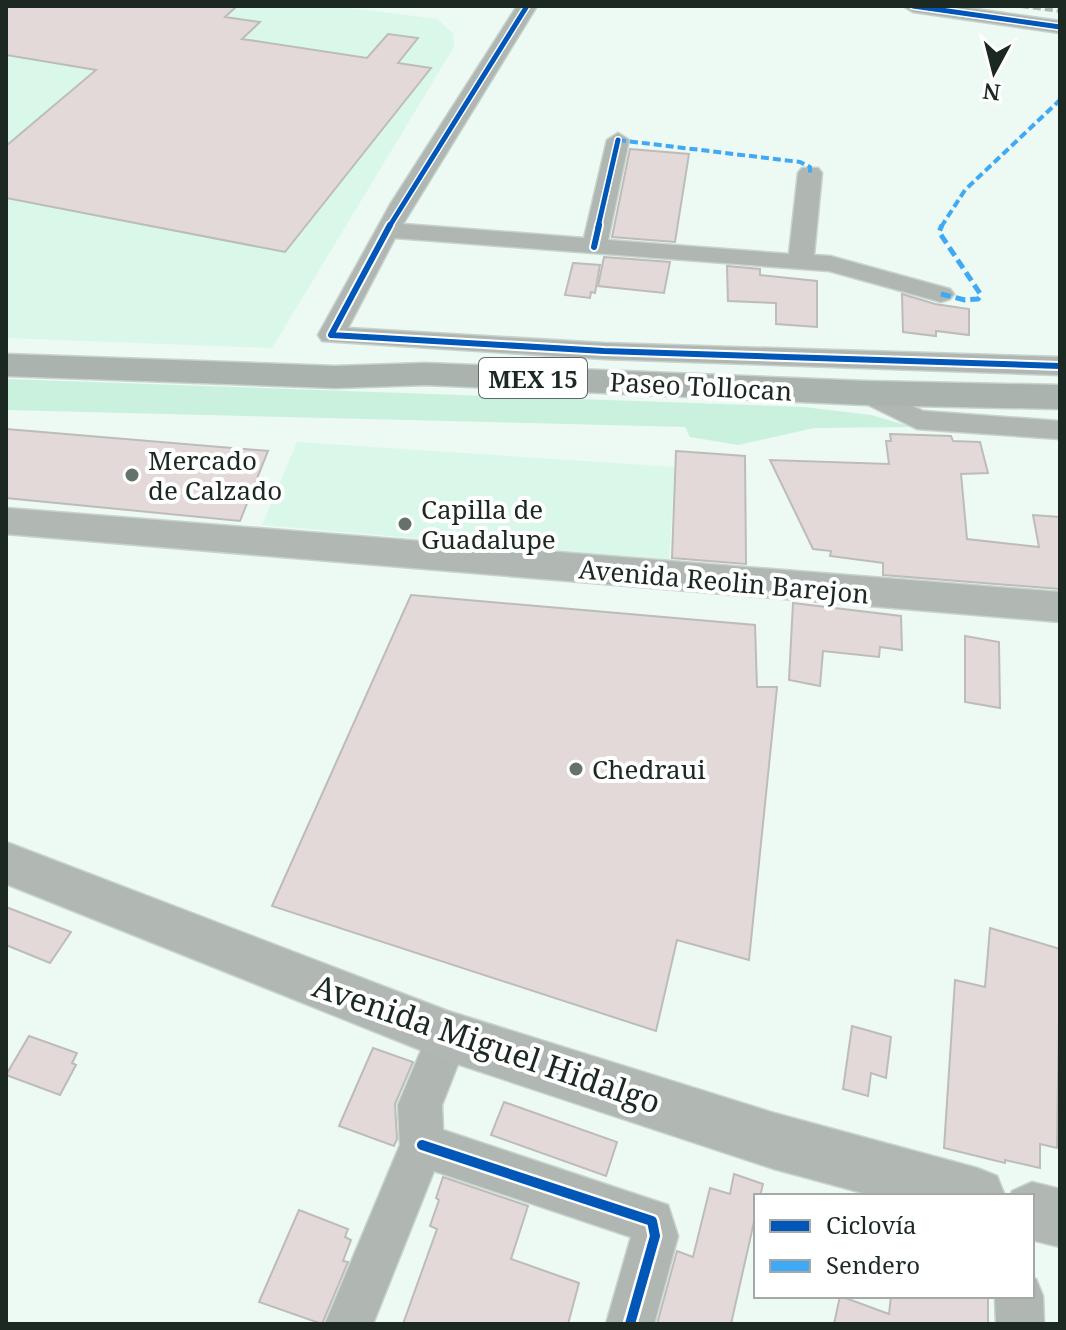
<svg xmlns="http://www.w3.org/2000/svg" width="1066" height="1330" viewBox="0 0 1066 1330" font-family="'Noto Serif',serif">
  <rect width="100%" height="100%" fill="#edf9f3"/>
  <g fill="#daf8ea">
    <path d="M6,6h331l100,13 16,14 1,14 -182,301 -266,-10z"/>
    <path d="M297,442l378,25 -6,93 -407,-35z"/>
  </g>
  <path fill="#caf1de" d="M6,379l798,28 67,8 41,12 -98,1 -76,17 -48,-8 -5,-10 -679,-17z"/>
  <g fill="#e3d9d8" stroke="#bdbcba" stroke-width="2">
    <path d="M6,6h231l-12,11 35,5 -18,17 125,19 21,-24 30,4 -20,25 33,5 -146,184 -279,-54v-52l90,-76 -90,-15z"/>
    <path d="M630,149l59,5 -14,88 -63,-5z"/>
    <path d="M604,257l66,5 -6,31 -66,-7z"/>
    <path d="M573,263l27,2 -5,28 -4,-1 -1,6 -25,-3z"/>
    <path d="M727,266l33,3v6l57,6v46l-41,-3v-21l-48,-2z"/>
    <path d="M902,294l33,10 34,5v26l-33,-4v5l-33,-4z"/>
    <path d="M6,429l262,22 -28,70 -234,-23z"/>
    <path d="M890,434l61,2 2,5 27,1 8,31 -27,1 6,65 72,8 -6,-32 27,2v72l-177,-14v-12l-53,-7 1,-5 -18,-2 -43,-89 119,4 -3,-23h5z"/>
    <path d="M676,451l69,5 1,108 -74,-6z"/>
    <path d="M411,595l344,30 2,62h20l-28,273 -72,-20 -21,91 -384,-125z"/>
    <path d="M793,603l108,13 1,34 -22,-3 -1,10 -56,-6 -3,35 -31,-6z"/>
    <path d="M965,636l34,6 1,66 -35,-6z"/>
    <path d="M6,907l65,25 -21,31 -44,-18z"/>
    <path d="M990,928l70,21 -3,199 -17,-4v24l-35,-8v3l-61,-15 11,-168 30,7z"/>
    <path d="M852,1026l39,11 -5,41 -15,-5 -3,23 -25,-7z"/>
    <path d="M29,1036l48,17 -5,10 4,2 -16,30 -54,-20z"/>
    <path d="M373,1048l40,14 -18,42 2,35 -3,7 -55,-20z"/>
    <path d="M504,1102l113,40 -11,34 -115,-41z"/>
    <path d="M734,1174l29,10 -3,12h-4v17l-25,111h-74l20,-73 16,6 17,-69 20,6z"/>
    <path d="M443,1177l85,29 -17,53 68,24 -11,41h-165l34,-95 -7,-3 9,-26 -3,-2z"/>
    <path d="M299,1210l49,19 -3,8 6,3 -8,21 5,1 -26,62 -63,-22z"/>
    <path d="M840,1296l49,18 2,-18h97v28h-154z"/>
  </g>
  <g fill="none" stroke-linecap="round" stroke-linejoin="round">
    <g stroke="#c8d3cd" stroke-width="3">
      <g id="minor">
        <path d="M517,6h20l-134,218 181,14 23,-98 11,-7 11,7 -21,100 181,14 9,-81 4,-5h16l4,5 -8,82 16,1 120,33 4,5 -4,5 -9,3 -112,-31 -434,-33 -47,90 256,15 456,14v18l-456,-16 -282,-18 -4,-6 73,-132z"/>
        <path d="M903,6h51l106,15v12l-147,-21z"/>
        <path d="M866,384l57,27 137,10v18l-143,-10 -61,-30 -4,-6 4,-6z"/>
        <path d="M448,1016l15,6 6,14 -27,69 1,25 225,75 10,31 -24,88h-48l25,-87 -197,-66 -61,153h-48l75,-179 -2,-40 35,-83z"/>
        <path d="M1032,1277l4,2 7,17 1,28h-48l-1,-28h37z"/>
      </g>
    </g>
    <g stroke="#c8d3cd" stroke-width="3">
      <g id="major">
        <path d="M6,508l1054,84v30l-1054,-88z"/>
        <path d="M6,842l442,169 326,102 203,55 20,8 8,20h-131l-100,-27 -326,-108 -442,-177z"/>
        <path d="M1032,1182l28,7v58l-28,-7v-44h-22l2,-5z"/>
      </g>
    </g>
    <g stroke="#c8d3cd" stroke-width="3">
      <path id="highway" d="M6,354l329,12 91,-3 440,18 194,4v24l-194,-4 -440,-20 -91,3 -329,-12z"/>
    </g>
    <use href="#minor" fill="#b0b6b2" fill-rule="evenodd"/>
    <use href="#major" fill="#b1b8b4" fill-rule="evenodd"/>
    <use href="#highway" fill="#aab3ae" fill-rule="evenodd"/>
    <path stroke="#aeb7b2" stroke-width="4" stroke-dasharray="8 4" stroke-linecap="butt" d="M1021,6l39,5"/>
    <g stroke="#3fa9f5" stroke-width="4" stroke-dasharray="8 4" stroke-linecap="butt">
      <path d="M618,140l182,22 10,5v6"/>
      <path d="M941,227l24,-37 95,-90"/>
    </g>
    <path stroke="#3fa9f5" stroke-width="5" stroke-dasharray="10 5" stroke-linecap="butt" d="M941,294l24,6 13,-1 3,-4 -42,-63 3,-7"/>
    <g stroke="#fff" stroke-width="8">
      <g id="cycleway-far2">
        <path d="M913,6l147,21"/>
        <path d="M389,227l138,-221"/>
        <path d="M598,227l20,-87"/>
      </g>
    </g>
    <g stroke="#fff" stroke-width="10">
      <g id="cycleway-far1">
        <path d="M390,225l-59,110 273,16 456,15"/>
        <path d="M594,247l5,-22"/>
      </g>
    </g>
    <g stroke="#fff" stroke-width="15">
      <path id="cycleway" d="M422,1145l230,76 3,15 -25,88"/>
    </g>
    <use href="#cycleway-far2" stroke="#0057b8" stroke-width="5"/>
    <use href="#cycleway-far1" stroke="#0057b8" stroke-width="6"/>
    <use href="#cycleway" stroke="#0057b8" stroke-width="10"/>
  </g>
  <g fill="#64726b" stroke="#fff" stroke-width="3">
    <circle cx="132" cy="475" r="8"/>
    <circle cx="405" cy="524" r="8"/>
    <circle cx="576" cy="769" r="8"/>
  </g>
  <g text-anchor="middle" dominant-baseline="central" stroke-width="8" stroke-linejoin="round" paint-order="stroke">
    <rect fill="#fff" stroke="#5f6964" stroke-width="2" x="479" y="358" width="108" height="40" rx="6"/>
    <g font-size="24" font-weight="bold" fill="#1b2922">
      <text x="533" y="378">MEX 15</text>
    </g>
    <g font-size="26" fill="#1b2922" stroke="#fff">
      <text transform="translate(701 386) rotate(3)">Paseo Tollocan</text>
      <text transform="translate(724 581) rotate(5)">Avenida Reolin Barejon</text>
    </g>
    <g font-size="26" fill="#1b2922" stroke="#fff" text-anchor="start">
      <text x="148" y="460">Mercado<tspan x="148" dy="30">de Calzado</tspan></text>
      <text x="421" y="509">Capilla de<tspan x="421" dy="30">Guadalupe</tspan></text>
      <text x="592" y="769">Chedraui</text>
    </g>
    <g font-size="32" fill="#1b2922" stroke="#fff">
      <text transform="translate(487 1043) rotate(19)">Avenida Miguel Hidalgo</text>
    </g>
  </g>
  <rect width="1066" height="1330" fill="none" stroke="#1b2922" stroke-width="16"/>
  <rect x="754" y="1194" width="280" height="104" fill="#ffffff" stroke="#a4a9a7" stroke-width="2"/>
  <rect x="770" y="1220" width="40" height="12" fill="#0057b8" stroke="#a4a9a7" stroke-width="2"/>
  <text x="826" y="1234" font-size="24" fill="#1b2922">Ciclovía</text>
  <rect x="770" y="1260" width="40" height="12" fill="#3fa9f5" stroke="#a4a9a7" stroke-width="2"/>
  <text x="826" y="1274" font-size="24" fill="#1b2922">Sendero</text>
  <g transform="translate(994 72) rotate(187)" stroke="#ffffff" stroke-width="6" paint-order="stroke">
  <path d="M0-6L14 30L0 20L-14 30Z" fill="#1b2922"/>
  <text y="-12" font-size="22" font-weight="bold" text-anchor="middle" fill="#1b2922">N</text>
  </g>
</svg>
